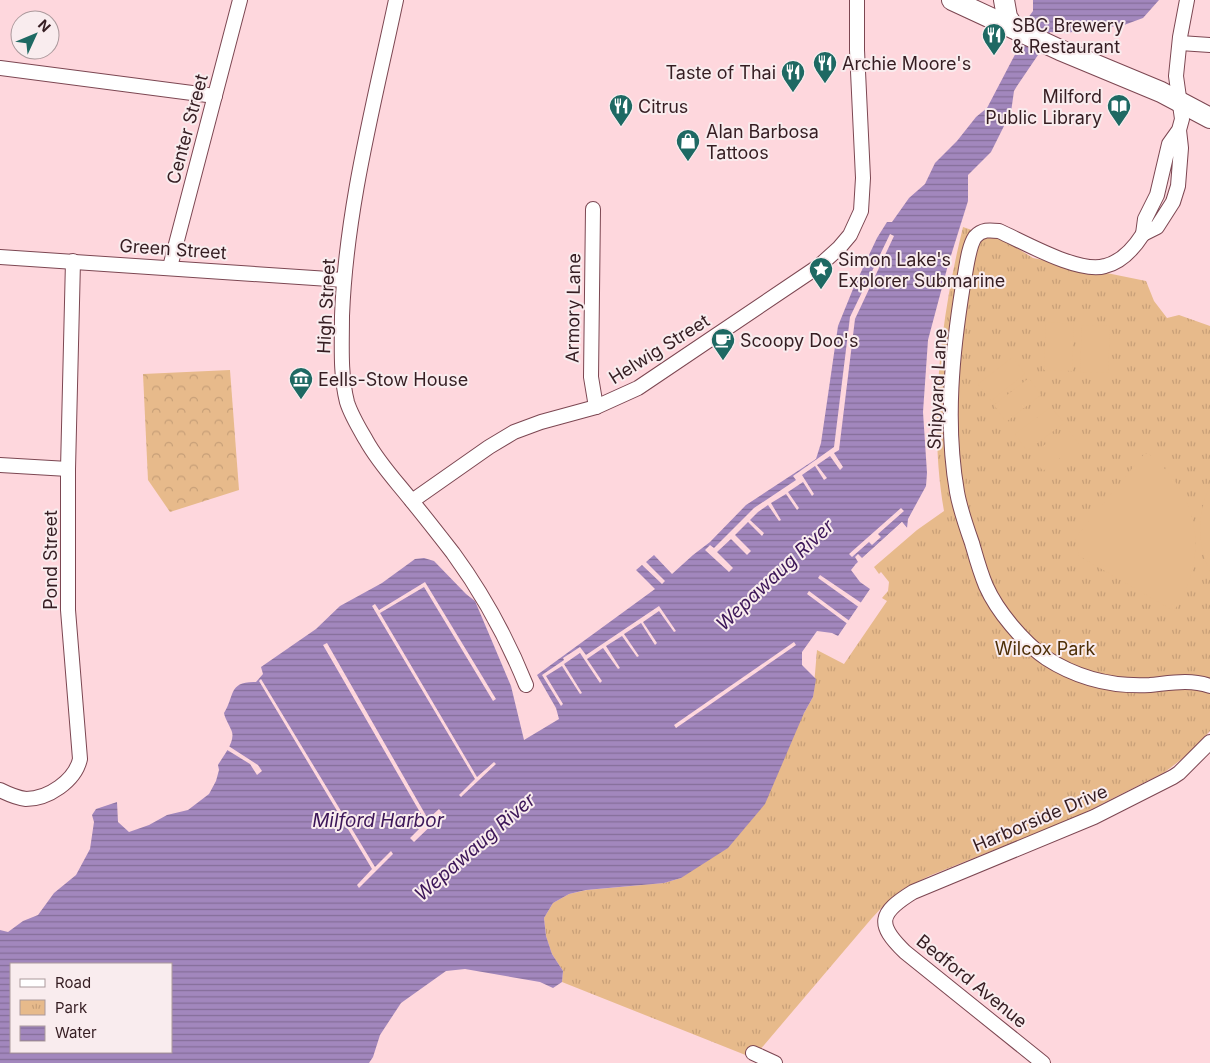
<svg xmlns="http://www.w3.org/2000/svg" width="1210" height="1063" viewBox="0 0 1210 1063" font-family="Inter,sans-serif">
  <defs>
    <pattern id="forest-crowns" width="20" height="18" patternUnits="userSpaceOnUse" patternTransform="scale(1.25)"><rect width="20" height="18" fill="#e7ba8b"/><path d="M2 6a3 3 0 1 1 6 0M12 15a3 3 0 1 1 6 0" fill="none" stroke="#c79f78"/></pattern>
    <pattern id="park-tufts" width="24" height="20" patternUnits="userSpaceOnUse" patternTransform="scale(1.25)"><rect width="24" height="20" fill="#e7ba8b"/><path d="M3 7l-1-3M5 7V3M7 7l1-3M15 17l-1-3M17 17v-4M19 17l1-3" fill="none" stroke="#c79f78"/></pattern>
    <pattern id="water-rules" width="6" height="5" patternUnits="userSpaceOnUse" patternTransform="scale(1.25)"><rect width="6" height="5" fill="#a287bd"/><path d="M0 2.5h6" fill="none" stroke="#856e99"/></pattern>
  </defs>
  <rect width="100%" height="100%" fill="#fed7dd"/>
  <path fill="url(#forest-crowns)" d="M230,370l9,120 -69,22 -22,-32 -5,-106z"/>
  <path fill="url(#park-tufts)" d="M963,227l44,15 26,16 113,23 8,20 13,17 12,-3 31,11v405l-23,24 -22,17 -89,45 -147,59 -26,13 -15,12 -16,17 -119,140 -191,-76 1,-11 -11,-17 -6,-18 -2,-18 9,-15 16,-9 18,-4 77,-7 17,-5 123,-165 9,-16 4,-47 27,14 43,-63 -5,-3 6,-7 1,-9 -8,-10 -2,2 -5,-7 43,-37 27,-19c-16,-91 -3,-195 19,-284z"/>
  <g fill="#e7ba8b">
    <path d="M1046,322l28,2 -2,47 -28,-1z"/>
    <path d="M1082,325l28,1 -2,47 -28,-1z"/>
    <path d="M1013,357l12,17 -34,27 -13,-17z"/>
    <path d="M1029,378l12,17 -35,27 -12,-17z"/>
    <path d="M1051,407l13,16 -37,28 -12,-17z"/>
    <path d="M1067,428l12,16 -36,27 -12,-16z"/>
    <path d="M1144,454h5c51,41 61,102 25,157l-95,-55 -4,-18z"/>
    <path d="M1210,485v87c-13,-28 -13,-59 0,-87z"/>
  </g>
  <path fill="url(#water-rules)" fill-rule="evenodd" d="M1033,0h126l-16,18 -19,7 -59,8 -15,-1 -12,23 -21,31 -3,5 -3,21 -20,40 -23,23v26l-20,64 -20,75 -5,72 4,61 -1,13 -18,33 -1,9 -5,-6 -47,43 -4,5 9,12 10,7 -32,47 -6,-3 -15,-2 -15,21v13l14,14 -3,18 -9,16 -39,91 -37,44 -47,30 -17,5 -78,7 -17,4 -16,9 -9,15 2,18 6,18 11,17 -1,11 -9,6 -13,-6 -75,-13 -19,2 -45,32 -21,32 -7,22 -4,6h-369v-133l8,2 15,-11 15,-6 16,-22 22,-18 14,-26 4,-27 -2,-7 4,-6 21,-7 1,20 11,10 20,-7 18,-10 21,-5 21,-16 7,-13 3,-11 -1,-5c5,-9 17,-23 14,-33 -1,-4 -7,-13 -8,-19 11,-17 4,-32 32,-31l7,-8 -2,-7 55,-38 24,-23 42,-23 33,-24 9,-1 10,3 32,33 9,7 36,85 13,54 35,-21 -3,-11 -19,-33 118,-86 -19,-19 6,-5 20,19 3,-3 -19,-19 8,-7 18,19 21,-19 17,-13 36,-37 70,-46 5,-16 17,-117 15,-37 24,-51 10,-16h5l17,-24 16,-14 10,-21 22,-22 19,-24 11,-9 33,-63 5,-23 8,-11zM11,964h160v88h-160z"/>
  <g fill="#fed7dd">
    <path d="M890,234l4,2 -39,83 -16,131 -5,3 9,14 -3,3 -10,-14 -13,9 10,13 -3,2 -9,-14 -13,9 12,19 -2,2 -9,-14 -15,10 11,16 -2,2 -11,-16 -15,9 10,17 -2,1 -11,-16 -10,7 -8,8 14,13 -2,3 -14,-14 -13,13 16,16 -4,4 -16,-16 -14,13 16,16 -4,4 -24,-22 5,-5 4,3 40,-40 42,-28 -3,-4 41,-29 16,-130z"/>
    <path d="M901,508l3,3 -26,23 3,3 -9,8 -3,-3 -17,15 -3,-3z"/>
    <path d="M902,522l5,6 -2,2 -3,-4 -45,41 -2,-2 3,-3 -3,-5 3,-3 4,4z"/>
    <path d="M820,575l43,29 -3,4 -42,-30z"/>
    <path d="M425,582l71,117 -3,2 -69,-114 -44,26 97,164 17,-15 2,2 -35,33 -2,-2 16,-16 -103,-173 3,-2 4,6z"/>
    <path d="M809,591l42,31 -2,3 -42,-31z"/>
    <path d="M659,606l17,25 -2,1 -15,-21 -16,11 14,21 -2,2 -14,-22 -17,11 15,22 -2,1 -15,-21 -16,10 14,22 -2,1 -15,-21 -16,11 15,22 -2,2 -20,-30 -16,11 18,29 -2,1 -18,-28 -16,10 17,28 -2,2 -19,-31 22,-15 -1,-2 17,-11 6,8z"/>
    <path d="M794,642l2,3 -120,83 -2,-3z"/>
    <path d="M327,643l101,176 11,-10 4,5 -29,28 -4,-4 10,-10 -6,-10 7,-4 -98,-169z"/>
    <path d="M261,679l114,188 16,-16 2,3 -34,34 -2,-3 15,-16 -113,-188z"/>
    <path d="M227,745l31,20 4,6 -5,4 -7,-11 -26,-16z"/>
  </g>
  <g fill="none" stroke-linecap="round" stroke-linejoin="round">
    <g stroke="#7c4752" stroke-width="16">
      <g id="minor">
        <path d="M396,0c-22,104 -50,209 -54,316 0,28 -2,58 5,86 4,13 12,26 19,38 12,22 29,40 45,60 14,17 28,35 42,53 30,41 54,85 73,132"/>
        <path d="M1180,43l30,2"/>
        <path d="M0,68l215,28"/>
        <path d="M1179,130l-10,14 -12,51 -12,24 -2,15 14,-7 16,-25 5,-16 3,-38 -2,-18 3,-11 -6,-43 4,-39 7,-37"/>
        <path d="M593,209l-2,168 5,30"/>
        <path d="M1143,234c-9,14 -21,28 -38,32 -26,8 -81,-24 -106,-35 -9,-1 -17,-2 -24,6 -7,10 -9,35 -12,48 -11,68 -18,138 -6,207 3,17 9,34 15,51 4,14 8,29 14,43 11,25 37,56 60,72 31,20 67,29 104,27 21,-2 40,-6 60,1"/>
        <path d="M0,257l344,23"/>
        <path d="M170,267l70,-267"/>
        <path d="M0,465l68,4"/>
        <path d="M412,501l77,-54 25,-15 27,-10 55,-15 42,-19 181,-122 20,-18 11,-13 11,-24 2,-33 -6,-128v-50"/>
        <path d="M0,790c8,4 17,8 26,9 22,0 49,-18 54,-40l-12,-149v-141l5,-208"/>
        <path d="M753,1053l22,10"/>
        <path d="M1043,1063l-138,-111c-29,-28 -26,-39 8,-60l181,-75 79,-40 6,-4 31,-31"/>
      </g>
    </g>
    <g stroke="#7c4752" stroke-width="22">
      <g id="secondary">
        <path d="M952,0l108,50 101,42 49,26"/>
        <path d="M1004,0l3,17 8,12"/>
      </g>
    </g>
    <use href="#minor" stroke="#fff" stroke-width="14"/>
    <use href="#secondary" stroke="#fff" stroke-width="20"/>
  </g>
  <defs>
    <g id="restaurant-pin" transform="scale(1.25)"><path d="M0 17L-7.5 6A9.5 9.5 0 1 1 7.5 6Z" fill="#1e6963" stroke="#f9ecee"/><path d="M-5-6h1v4h1v-4h1v4h1v-4h1v5L-1.5 .5V6h-2V.5L-5-1ZM5-6V6H3V1.5H1.5Q1.5-4 5-6Z" fill="#fff"/></g>
    <g id="library-pin" transform="scale(1.25)"><path d="M0 17L-7.5 6A9.5 9.5 0 1 1 7.5 6Z" fill="#1e6963" stroke="#f9ecee"/><path d="M-6-4Q-3-5.5-.7-3.5V5Q-3 3-6 4ZM6-4Q3-5.5 .7-3.5V5Q3 3 6 4Z" fill="#fff"/></g>
    <g id="shop-pin" transform="scale(1.25)"><path d="M0 17L-7.5 6A9.5 9.5 0 1 1 7.5 6Z" fill="#1e6963" stroke="#f9ecee"/><path d="M-5-2.5h2.3a2.7 3.5 0 0 1 5.4 0H5L5.5 6h-11ZM-1.5-2.5h3a1.5 2.3 0 0 0-3 0Z" fill="#fff"/></g>
    <g id="sight-pin" transform="scale(1.25)"><path d="M0 17L-7.5 6A9.5 9.5 0 1 1 7.5 6Z" fill="#1e6963" stroke="#f9ecee"/><path d="M0-6L1.8-2.2L6-1.7L2.9 1.2L3.7 5.4L0 3.3L-3.7 5.4L-2.9 1.2L-6-1.7L-1.8-2.2Z" fill="#fff"/></g>
    <g id="cafe-pin" transform="scale(1.25)"><path d="M0 17L-7.5 6A9.5 9.5 0 1 1 7.5 6Z" fill="#1e6963" stroke="#f9ecee"/><path d="M-5.5-4.5H6V0H3Q3 3.5 0 3.5H-2.5Q-5.5 3.5-5.5 0ZM3-3.2v2h1.7v-2ZM-6 4.5H4V6H-6Z" fill="#fff"/></g>
    <g id="museum-pin" transform="scale(1.25)"><path d="M0 17L-7.5 6A9.5 9.5 0 1 1 7.5 6Z" fill="#1e6963" stroke="#f9ecee"/><path d="M0-6L6-3V-2H-6V-3ZM-5-1h2V3h-2ZM-1-1h2V3h-2ZM3-1h2V3H3ZM-6 4H6V6H-6Z" fill="#fff"/></g>
  </defs>
  <g fill-rule="evenodd">
    <use href="#restaurant-pin" x="994" y="35"/>
    <use href="#restaurant-pin" x="825" y="63"/>
    <use href="#restaurant-pin" x="793" y="72"/>
    <use href="#restaurant-pin" x="621" y="106"/>
    <use href="#library-pin" x="1119" y="106"/>
    <use href="#shop-pin" x="688" y="141"/>
    <use href="#sight-pin" x="821" y="269"/>
    <use href="#cafe-pin" x="723" y="340"/>
    <use href="#museum-pin" x="301" y="379"/>
  </g>
  <g text-anchor="middle" dominant-baseline="central" stroke-width="4" stroke-linejoin="round" paint-order="stroke">
    <g font-size="18" fill="#351d22" stroke="#f9ecee" text-anchor="start">
      <text x="1012" y="25">SBC Brewery<tspan x="1012" dy="21">&amp; Restaurant</tspan></text>
      <text x="842" y="63">Archie Moore's</text>
      <text x="776" y="72" text-anchor="end">Taste of Thai</text>
      <text x="1102" y="96" text-anchor="end">Milford<tspan x="1102" dy="21">Public Library</tspan></text>
      <text x="638" y="106">Citrus</text>
      <text x="706" y="131">Alan Barbosa<tspan x="706" dy="21">Tattoos</tspan></text>
      <text x="838" y="259">Simon Lake's<tspan x="838" dy="21">Explorer Submarine</tspan></text>
      <text x="740" y="340">Scoopy Doo's</text>
      <text x="318" y="379">Eells-Stow House</text>
    </g>
    <g font-size="18" fill="#351d22" stroke="#f9ecee">
      <text transform="translate(187 129) rotate(-75)">Center Street</text>
      <text transform="translate(173 249) rotate(4)">Green Street</text>
      <text transform="translate(326 306) rotate(-87)">High Street</text>
      <text transform="translate(573 308) rotate(-89)">Armory Lane</text>
      <text transform="translate(659 349) rotate(-32)">Helwig Street</text>
      <text transform="translate(937 389) rotate(-87)">Shipyard Lane</text>
      <text transform="translate(50 560) rotate(-90)">Pond Street</text>
      <text transform="translate(1040 818) rotate(-23)">Harborside Drive</text>
      <text transform="translate(972 981) rotate(39)">Bedford Avenue</text>
    </g>
    <g font-size="18" fill="#4e2f07" stroke="#f9ecee">
      <text x="1045" y="648">Wilcox Park</text>
    </g>
    <g font-size="19" font-style="italic" fill="#3c1658" stroke="#f9ecee">
      <text transform="translate(775 575) rotate(-43)">Wepawaug River</text>
      <text x="378" y="820">Milford Harbor</text>
      <text transform="translate(475 847) rotate(-41)">Wepawaug River</text>
    </g>
  </g>
  <rect x="10" y="963" width="162" height="90" fill="#f9ecee" stroke="#ab999c"/>
  <rect x="20" y="979" width="25" height="8" fill="#ffffff" stroke="#ab999c"/>
  <text x="55" y="988" font-size="15" fill="#351d22">Road</text>
  <rect x="20" y="1000" width="25" height="15" fill="url(#park-tufts)" stroke="#ab999c"/>
  <text x="55" y="1013" font-size="15" fill="#351d22">Park</text>
  <rect x="20" y="1026" width="25" height="15" fill="url(#water-rules)" stroke="#ab999c"/>
  <text x="55" y="1038" font-size="15" fill="#351d22">Water</text>
  <g transform="translate(35 35) rotate(46)"><circle r="24" fill="#f9ecee" stroke="#ab999c"/>
  <path d="M0-4L9 19L0 12L-9 19Z" fill="#1e6963"/>
  <text y="-8" font-size="14" font-weight="bold" text-anchor="middle" fill="#351d22">N</text>
  </g>
</svg>
